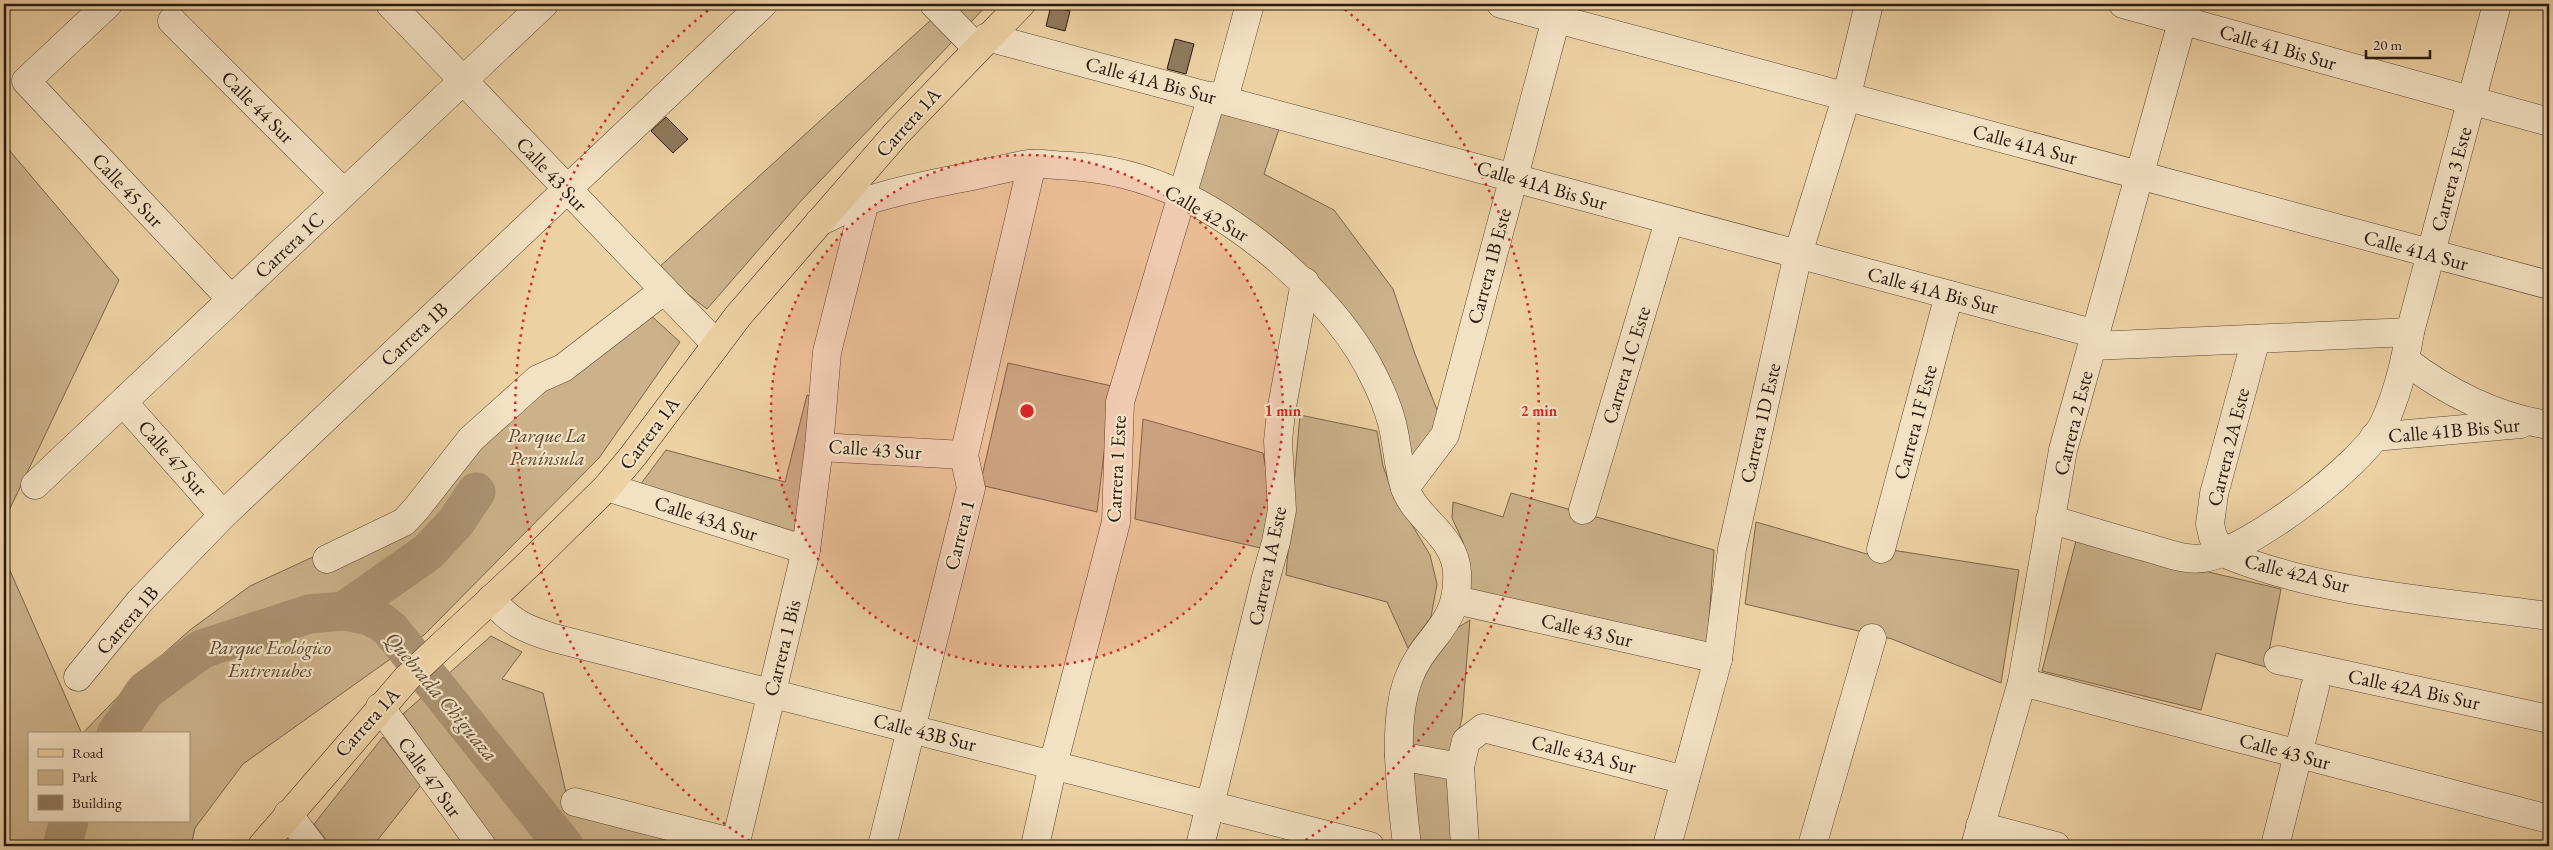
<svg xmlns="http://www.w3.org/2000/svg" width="2553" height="850" viewBox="0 0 2553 850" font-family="'EB Garamond',serif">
  <rect width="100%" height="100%" fill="#ecd1a3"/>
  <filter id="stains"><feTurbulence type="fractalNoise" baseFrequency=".004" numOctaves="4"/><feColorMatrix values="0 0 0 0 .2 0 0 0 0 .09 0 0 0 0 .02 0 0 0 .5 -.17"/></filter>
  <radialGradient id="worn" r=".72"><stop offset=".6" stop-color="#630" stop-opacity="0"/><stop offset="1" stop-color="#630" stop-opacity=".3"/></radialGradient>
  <g fill="#cbb28a" stroke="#7a664c">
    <path d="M942,4h46l-188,198 -93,107 -51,-39 288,-262z"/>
    <path d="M1216,108l64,18 -16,48 70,36 59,79 22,65 28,71 -31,40 -45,-121 -175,-158z"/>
    <path d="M4,144l115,136 -115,241z"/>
    <path d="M647,312l33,30 -81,116 -175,177 -181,129 -48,64 -4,18h-187v-289l78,177h-53v87h160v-87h-107l51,-53 57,-51 60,-44 78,-36 80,-23 93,-101z"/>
    <path d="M1008,363l104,23 -15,126 -117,-27z"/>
    <path d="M807,395l9,3 -20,137 -159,-46 29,-39 119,32z"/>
    <path d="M1300,415l77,16 6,35 10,27 37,62 7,29 -6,33 -23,31 -21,-46 -101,-27z"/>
    <path d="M1143,419l120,34 9,50 -7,46 -130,-30z"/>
    <path d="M1511,493l203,57 -7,99 -234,-50 -6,-17 -4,-40 -11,-24 1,-16 50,15z"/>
    <path d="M1756,522l111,32 6,-7 146,23 -18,113 -109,-44 -147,-35z"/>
    <path d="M2076,541l205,48 -15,78 -50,-14 -15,57 -159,-39z"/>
    <path d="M1470,620l-8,98 -7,28 -7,8 -44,-9 1,-27 26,-63 15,-20z"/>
    <path d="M491,636l31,16 -20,27 41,14 27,117 140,36h-212l-95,-132z"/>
    <path d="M383,737l38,48 -48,61h-42l-17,-22z"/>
    <path d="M1406,769l46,8 4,69 -44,-5z"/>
  </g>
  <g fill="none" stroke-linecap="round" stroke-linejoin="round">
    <g stroke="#aa9271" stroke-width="39">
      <path d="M344,611l84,-59 28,-30 20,-30"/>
      <path d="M116,734l29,-43 57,-42 107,-35 35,-3 25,5 12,6 10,8 173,216"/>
      <path d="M62,846l7,-25"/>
    </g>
  </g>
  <g fill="#8f795c" stroke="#2a190f">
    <path d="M1051,6l19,5 -5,20 -19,-5z"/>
    <path d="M1175,39l19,5 -8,30 -19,-5z"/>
    <path d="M666,117l22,22 -15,14 -22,-22z"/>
  </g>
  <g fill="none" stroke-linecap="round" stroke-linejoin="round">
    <g stroke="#5a4734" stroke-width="29">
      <g id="minor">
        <path d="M108,4l-82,77 205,218"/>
        <path d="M390,4l326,340"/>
        <path d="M934,4l43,44"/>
        <path d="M1501,4l1048,281"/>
        <path d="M2123,4l426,118"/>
        <path d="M172,21l172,172"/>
        <path d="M987,37l1109,297"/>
        <path d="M1224,99l26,-95"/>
        <path d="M865,201l-38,151 -8,95 145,8"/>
        <path d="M819,222c16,-7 31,-16 47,-21 31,-10 64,-17 96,-23 23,-4 45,-11 68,-14 13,-1 28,2 41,2 79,5 141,39 202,89 40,34 80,77 102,124 7,14 13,29 17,44 5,20 6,42 12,62 10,34 51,49 53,87 3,56 -33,63 -49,108 -17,47 -6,117 -1,166"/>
        <path d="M2093,346l317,-14"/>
        <path d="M2405,360c41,32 93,58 144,65"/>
        <path d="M123,402l100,113"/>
        <path d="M2374,437l147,-13"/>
        <path d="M35,485l509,-481"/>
        <path d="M607,487l199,63"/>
        <path d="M1405,488l40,-53 115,-431"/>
        <path d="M1583,510l86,-289"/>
        <path d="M2050,519c33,10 66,20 99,29 17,5 37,13 55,10 45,-7 160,-94 180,-135 13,-28 21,-60 26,-91l87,-328"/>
        <path d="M1881,549l68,-254"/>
        <path d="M2223,553c96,41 222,49 326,63"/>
        <path d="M2223,553l-10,-16 -3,-13 4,-30 42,-155"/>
        <path d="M327,559l77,-37 12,-13 55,-70 67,-60 25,-11 100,-77"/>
        <path d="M491,599c20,24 34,30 63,39l816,208"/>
        <path d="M1456,600l262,59"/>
        <path d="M2278,660l271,59"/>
        <path d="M78,677l62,-76 83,-86 540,-511"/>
        <path d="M2022,682l527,137"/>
        <path d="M380,707l102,139"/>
        <path d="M1399,756l61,11"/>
        <path d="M575,802l160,41"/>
        <path d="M288,814l24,32"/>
        <path d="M1980,826l76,20"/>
        <path d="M735,846l71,-296 13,-103"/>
        <path d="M882,846l89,-358 -7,-33 68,-291"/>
        <path d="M1035,846l18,-81 63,-243 4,-120 92,-306"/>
        <path d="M1200,846l65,-265 11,-39 6,-32 -4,-69 3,-29 24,-130"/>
        <path d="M1465,846l-5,-79 6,-26 17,-13 202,52"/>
        <path d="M1667,846l51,-187 14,-110 66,-295 49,-159 22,-91"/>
        <path d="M1812,846l60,-208"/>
        <path d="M1975,846l47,-164 41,-232 124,-446"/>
        <path d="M2275,846l40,-159"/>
      </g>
    </g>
    <g stroke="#2a190f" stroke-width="29">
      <path id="major" d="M262,846l145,-168 122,-114 78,-77 26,-31 105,-140 158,-182 125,-130"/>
    </g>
    <use href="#minor" stroke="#f3e1c3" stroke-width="28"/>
    <use href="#major" stroke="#ecd1a3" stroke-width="28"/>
  </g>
  <circle cx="1027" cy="411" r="256" fill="#d62828" fill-opacity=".12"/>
  <g fill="none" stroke="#d62828" stroke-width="2.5" stroke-dasharray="2.5 5">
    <circle cx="1027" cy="411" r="256"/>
    <path d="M756 845A512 512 0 0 1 715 5M1339 5A512 512 0 0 1 1298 845"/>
  </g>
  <g text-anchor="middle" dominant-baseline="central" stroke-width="4.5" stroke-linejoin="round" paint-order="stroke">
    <g font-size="20" fill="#2a190f" stroke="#f3e1c3">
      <text transform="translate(2278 47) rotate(16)">Calle 41 Bis Sur</text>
      <text transform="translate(1151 80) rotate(15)">Calle 41A Bis Sur</text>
      <text transform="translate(258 107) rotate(45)">Calle 44 Sur</text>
      <text transform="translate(908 122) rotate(-48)">Carrera 1A</text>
      <text transform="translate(2025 144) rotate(15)">Calle 41A Sur</text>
      <text transform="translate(552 174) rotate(47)">Calle 43 Sur</text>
      <text transform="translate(2451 179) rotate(-75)">Carrera 3 Este</text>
      <text transform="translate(1542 185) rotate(16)">Calle 41A Bis Sur</text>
      <text transform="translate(128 190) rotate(47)">Calle 45 Sur</text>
      <text transform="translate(1207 213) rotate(30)">Calle 42 Sur</text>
      <text transform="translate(289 245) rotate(-43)">Carrera 1C</text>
      <text transform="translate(2416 250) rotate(15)">Calle 41A Sur</text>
      <text transform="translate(1489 266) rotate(-75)">Carrera 1B Este</text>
      <text transform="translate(1933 290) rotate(15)">Calle 41A Bis Sur</text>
      <text transform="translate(414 334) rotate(-43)">Carrera 1B</text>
      <text transform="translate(1626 365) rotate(-73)">Carrera 1C Este</text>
      <text transform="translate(1915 422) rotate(-75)">Carrera 1F Este</text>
      <text transform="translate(1760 423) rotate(-77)">Carrera 1D Este</text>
      <text transform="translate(2073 423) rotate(-76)">Carrera 2 Este</text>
      <text transform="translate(2454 430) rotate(-5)">Calle 41B Bis Sur</text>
      <text transform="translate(649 433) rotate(-53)">Carrera 1A</text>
      <text transform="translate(2228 447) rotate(-76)">Carrera 2A Este</text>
      <text transform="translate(875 449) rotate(4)">Calle 43 Sur</text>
      <text transform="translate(173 458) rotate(49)">Calle 47 Sur</text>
      <text transform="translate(1116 469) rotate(-87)">Carrera 1 Este</text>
      <text transform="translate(706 518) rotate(18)">Calle 43A Sur</text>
      <text transform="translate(959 535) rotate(-76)">Carrera 1</text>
      <text transform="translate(1267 566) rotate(-78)">Carrera 1A Este</text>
      <text transform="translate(2297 573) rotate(14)">Calle 42A Sur</text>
      <text transform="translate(127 620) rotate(-49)">Carrera 1B</text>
      <text transform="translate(1587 630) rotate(13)">Calle 43 Sur</text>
      <text transform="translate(782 648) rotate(-76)">Carrera 1 Bis</text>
      <text transform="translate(2414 689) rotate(12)">Calle 42A Bis Sur</text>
      <text transform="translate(367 722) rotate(-48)">Carrera 1A</text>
      <text transform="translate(925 732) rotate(14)">Calle 43B Sur</text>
      <text transform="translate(2285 751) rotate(15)">Calle 43 Sur</text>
      <text transform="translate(1584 754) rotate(14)">Calle 43A Sur</text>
      <text transform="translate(430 777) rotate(54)">Calle 47 Sur</text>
    </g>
    <g font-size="20" font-style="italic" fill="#5a4734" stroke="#f3e1c3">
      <text x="547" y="435">Parque La<tspan x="547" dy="23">Península</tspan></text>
      <text x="270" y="647">Parque Ecológico<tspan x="270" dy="23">Entrenubes</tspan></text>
    </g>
    <g font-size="21" font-style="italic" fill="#5d4936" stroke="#f3e1c3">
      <text transform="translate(442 696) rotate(50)">Quebrada Chiguaza</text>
    </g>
  </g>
  <circle cx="1027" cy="411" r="8" fill="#d62828" stroke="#f3e1c3" stroke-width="2.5"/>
  <g font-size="15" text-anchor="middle" font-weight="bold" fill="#d62828" stroke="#f3e1c3" stroke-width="4.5" stroke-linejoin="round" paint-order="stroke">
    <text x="1283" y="416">1 min</text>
    <text x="1539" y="416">2 min</text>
  </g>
  <rect width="2553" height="850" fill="none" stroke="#ecd1a3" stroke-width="20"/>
  <rect x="5" y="5" width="2543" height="840" fill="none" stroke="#2a190f" stroke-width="2.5"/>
  <rect x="10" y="10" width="2533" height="830" fill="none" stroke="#2a190f"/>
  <rect x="28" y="732" width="162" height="90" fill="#f3e1c3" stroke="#a3917b"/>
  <rect x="38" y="749" width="25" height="8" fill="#ecd1a3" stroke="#a3917b"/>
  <text x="72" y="758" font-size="15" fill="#2a190f">Road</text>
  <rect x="38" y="770" width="25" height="15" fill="#cbb28a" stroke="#a3917b"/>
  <text x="72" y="782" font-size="15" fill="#2a190f">Park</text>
  <rect x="38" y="795" width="25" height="15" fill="#8f795c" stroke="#a3917b"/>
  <text x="72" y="808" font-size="15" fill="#2a190f">Building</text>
  <path d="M2366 50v8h64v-8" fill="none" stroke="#2a190f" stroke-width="2.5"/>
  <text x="2373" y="50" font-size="15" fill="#2a190f" stroke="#f3e1c3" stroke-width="4" paint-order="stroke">20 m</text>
  <rect width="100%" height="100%" filter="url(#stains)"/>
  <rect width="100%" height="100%" fill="url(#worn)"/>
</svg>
